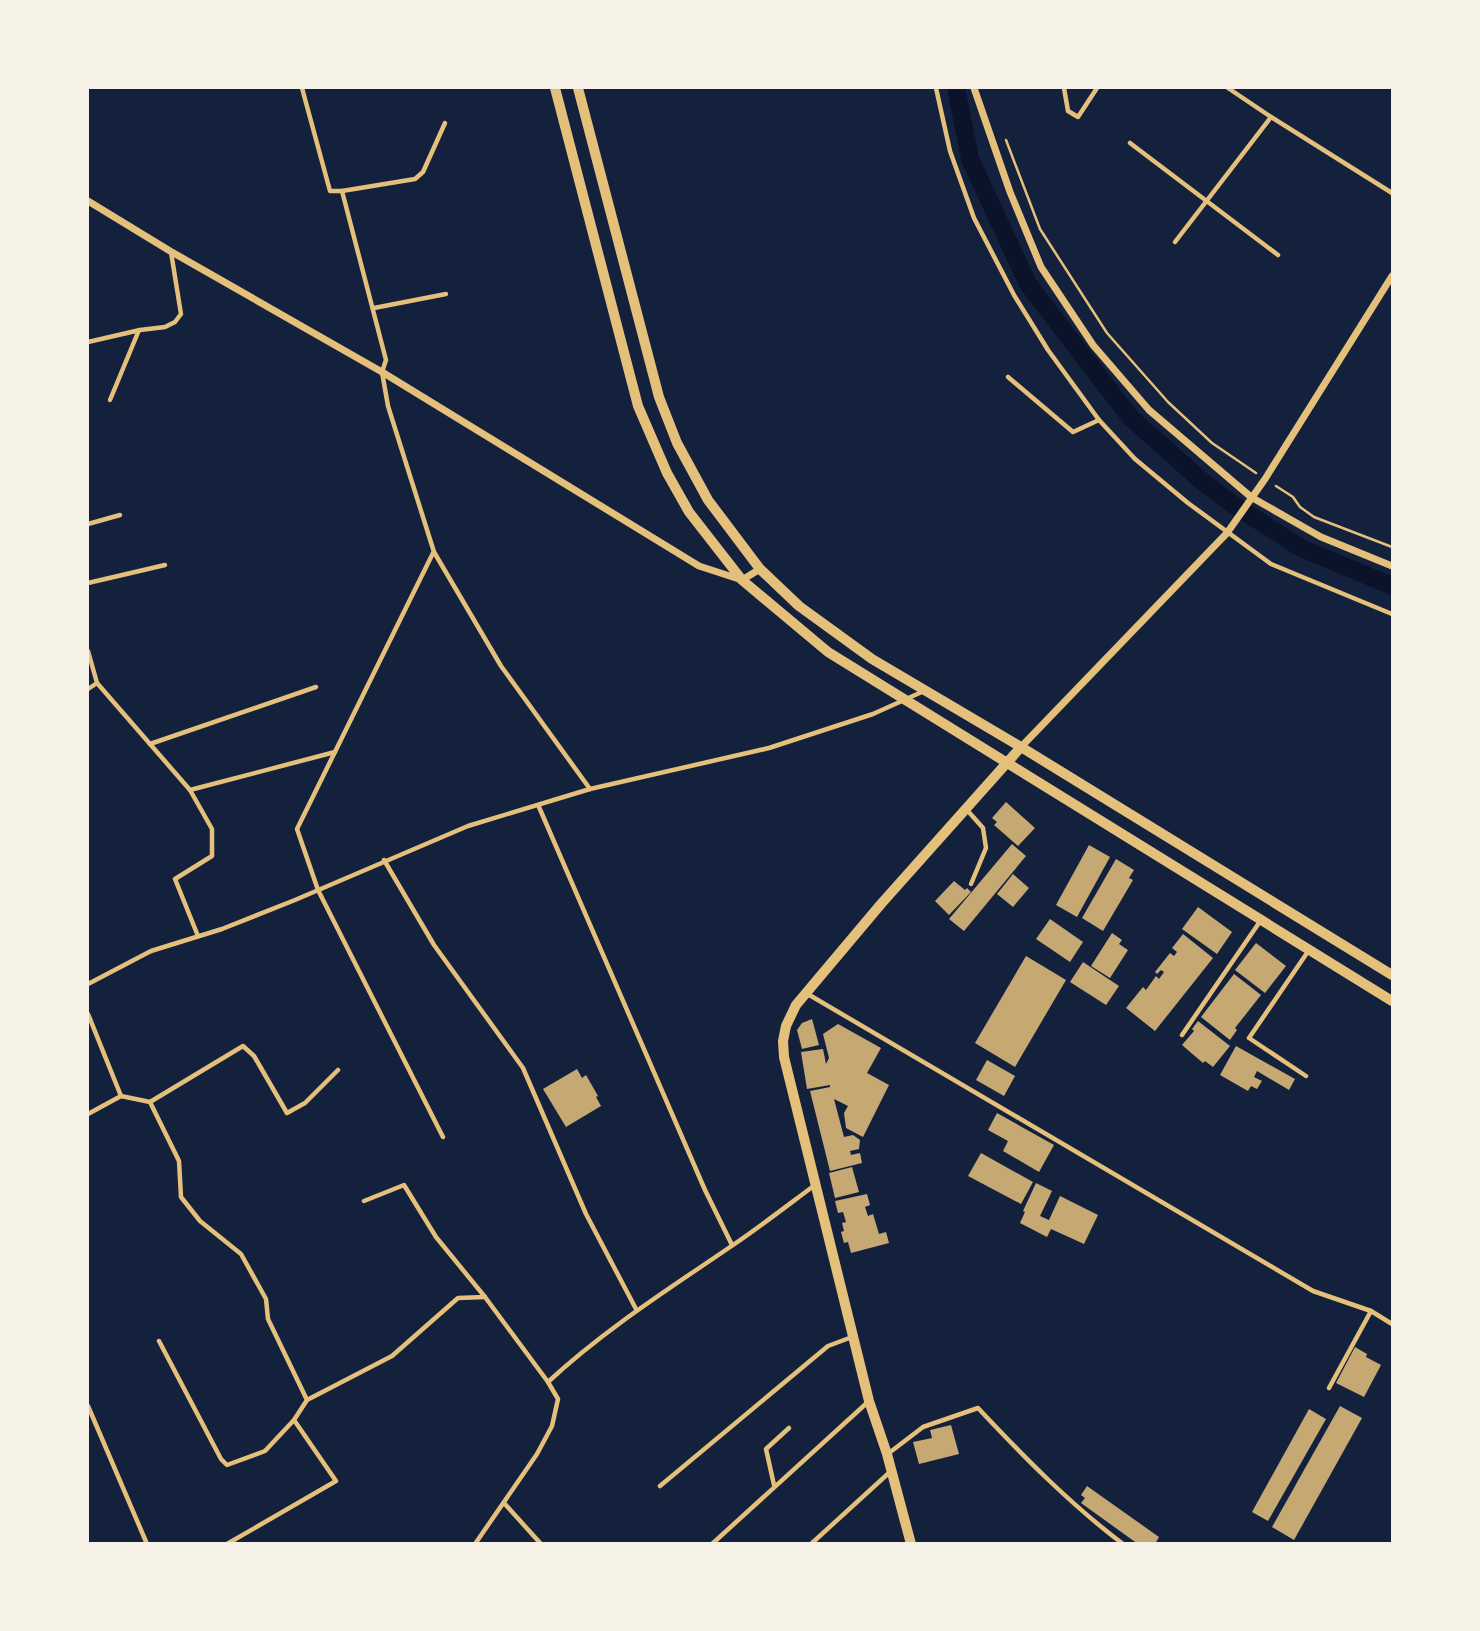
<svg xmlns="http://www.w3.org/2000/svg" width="1480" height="1631" viewBox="0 0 1480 1631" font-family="'Source Serif 4',serif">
  <rect width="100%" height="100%" fill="#14213d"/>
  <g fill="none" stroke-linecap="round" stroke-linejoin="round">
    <path stroke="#0b132b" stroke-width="18" d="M956,88l14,71 58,125 102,133 73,65 31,23 67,43 91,38"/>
  </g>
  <g fill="#c6a872">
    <path d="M1006,802l29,26 -17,18 -24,-21 3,-3 -5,-4z"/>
    <path d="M1012,844l14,12 -62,75 -15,-12z"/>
    <path d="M1089,845l21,12 -33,60 -21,-12z"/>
    <path d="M1116,859l18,11 -5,8 4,2 -30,51 -21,-13z"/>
    <path d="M1013,874l16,14 -16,19 -16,-13z"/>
    <path d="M954,881l11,9 2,-2 4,4 -22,23 -14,-14z"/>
    <path d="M1198,907l34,25 -15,22 -35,-25z"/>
    <path d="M1050,919l33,23 -13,20 -34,-23z"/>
    <path d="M1112,933l10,7 -3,4 9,6 -18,28 -19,-12z"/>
    <path d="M1183,934l30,24 -58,73 -29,-23 17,-21 3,3 10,-14 3,3 5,-7 -3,-2 -4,4 -2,-2 15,-19 4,3 3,-4 -5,-4z"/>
    <path d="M1256,943l30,23 -21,27 -30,-23z"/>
    <path d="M1026,956l40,24 -51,87 -40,-24z"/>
    <path d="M1083,962l36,24 -13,19 -36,-23z"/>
    <path d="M1234,974l27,21 -26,33 2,2 -7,10 -29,-23z"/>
    <path d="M812,1019l7,26 -17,4 -5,-19 5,-7z"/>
    <path d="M1198,1021l32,25 -17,21 -8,-6 -2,2 -21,-18 12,-14 -2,-2z"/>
    <path d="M838,1024l43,24 -14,25 22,12 -26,52 -17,-9 -2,-15 4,-7 -14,-7 10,38 9,-2 7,5 -1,9 -9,2 1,4 9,-2 2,10 -32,8 -20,-80 20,-4v-2l-23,4 -6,-37 22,-3 3,15 3,-6 -6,-24z"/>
    <path d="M1236,1046l59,33 -6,11 -32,-19 -3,6 8,4 -5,8 -6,-3 -3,5 -28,-16z"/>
    <path d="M987,1060l28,16 -11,20 -28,-16z"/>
    <path d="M577,1069l5,9 4,-3 12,21 -2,1 5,9 -35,21 -23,-38z"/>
    <path d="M997,1113l57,32 -15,27 -36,-21 5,-10 -20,-11z"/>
    <path d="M981,1153l52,29 -12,22 -53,-28z"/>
    <path d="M852,1167l7,25 -24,6 -6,-25z"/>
    <path d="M1036,1183l16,8 -12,25 9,4 11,-24 38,19 -14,29 -33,-15 -4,8 -27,-14 5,-11 -2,-1z"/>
    <path d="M867,1194l3,11 -5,2 3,9 5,-2 6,20 7,-2 3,11 -38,10 -3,-11 -4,1 -3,-11 3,-1 -2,-8 4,-1 -3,-10 -5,1 -3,-12z"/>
    <path d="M1355,1347l12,7 -1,3 15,8 -17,32 -28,-14z"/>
    <path d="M1340,1406l22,12 -68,122 -22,-13z"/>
    <path d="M1309,1409l17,10 -58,102 -16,-9z"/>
    <path d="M951,1425l8,29 -40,10 -6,-22 19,-4 -2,-8z"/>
    <path d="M1087,1486l72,51 -4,7h-17l-57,-41 4,-5 -4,-3z"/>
  </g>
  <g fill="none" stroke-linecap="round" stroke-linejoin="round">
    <g stroke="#e5c07b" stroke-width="2.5">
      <path d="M1006,140l34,89 67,104 61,69 44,41 44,30"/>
      <path d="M1276,486l17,11 7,10 14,10 78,30"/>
    </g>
    <g stroke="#e5c07b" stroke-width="4.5">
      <path d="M302,88l28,103h12l44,169 -4,12 6,34 46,146 67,114 89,123"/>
      <path d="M936,88l14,63 24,67 40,77 34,55 51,70 36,39 53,44 83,61 121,50"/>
      <path d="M1064,88l4,23 10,6 19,-29"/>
      <path d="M1228,88l43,29 121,76"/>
      <path d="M1130,143l148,112"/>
      <path d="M342,191l73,-12 8,-7 22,-49"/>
      <path d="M1175,242l96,-125"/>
      <path d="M374,308l72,-14"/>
      <path d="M88,342l52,-12 25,-3 10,-5 6,-8 -10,-62"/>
      <path d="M1008,377l65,55 26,-12"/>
      <path d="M110,400l29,-70"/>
      <path d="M88,524l32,-9"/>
      <path d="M433,553l-136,276 21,61 125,247"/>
      <path d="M88,583l77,-18"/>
      <path d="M88,651l9,32 -9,6"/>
      <path d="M97,683l93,107 22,39v27l-37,23 23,57"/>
      <path d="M150,744l166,-57"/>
      <path d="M190,790l145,-38"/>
      <path d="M539,807l166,383 27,55"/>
      <path d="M967,810l16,18 3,20 -15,36"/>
      <path d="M384,860l50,85 89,123 63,146 50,95"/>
      <path d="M88,984l63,-33 71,-22 73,-29 173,-74 122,-37 179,-41 104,-34 51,-23"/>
      <path d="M806,993l507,298 58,20 21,13"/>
      <path d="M88,1014l33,82 29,6 29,59 2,36 19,24 41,33 25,45 2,20 39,81 85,-44 66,-58 27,-1"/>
      <path d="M1182,1035l79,-115"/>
      <path d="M1306,1076l-57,-38 60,-88"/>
      <path d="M150,1102l93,-56 11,10 33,57 18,-10 33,-33"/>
      <path d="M88,1114l33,-18"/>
      <path d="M364,1201l40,-16 32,52 49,60 63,85"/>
      <path d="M159,1341l62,118 6,6 38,-14 29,-31"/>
      <path d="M1329,1388l42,-77"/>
      <path d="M88,1406l59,138"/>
      <path d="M889,1453l34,-26 55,-19c45,48 92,96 145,136"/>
      <path d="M774,1485l-8,-36 23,-21"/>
      <path d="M660,1486l168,-140 24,-9"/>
      <path d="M504,1503l37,41"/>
      <path d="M227,1544l109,-63 -42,-61 13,-20"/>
      <path d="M475,1544l62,-90 15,-28 6,-27 -10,-17c57,-53 121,-93 185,-137 28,-19 55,-40 82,-60"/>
      <path d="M712,1544l157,-143"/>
      <path d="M811,1544l80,-73"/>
    </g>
    <g stroke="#e5c07b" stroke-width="7">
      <path d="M974,88l36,104 31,75 52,78 56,65 102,87 70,40 71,29"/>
      <path d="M88,201l82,50 212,121 317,194 43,14 18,-11"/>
      <path d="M1021,747l206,-214 38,-54 127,-203"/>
    </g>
    <path stroke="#e5c07b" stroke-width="10" d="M911,1544l-24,-90 -18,-53 -85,-344 -1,-16 3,-15 10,-21 85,-101 140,-157"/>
    <g stroke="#e5c07b" stroke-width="10">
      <path d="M555,88l83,318 29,67 22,39 53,68 86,72 564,349"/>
      <path d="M578,88l81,309 18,46 31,57 52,69 39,37 73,53 149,88 371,228"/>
    </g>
  </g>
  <rect width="1480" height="1631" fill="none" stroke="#f6f1e7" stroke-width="178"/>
</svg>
